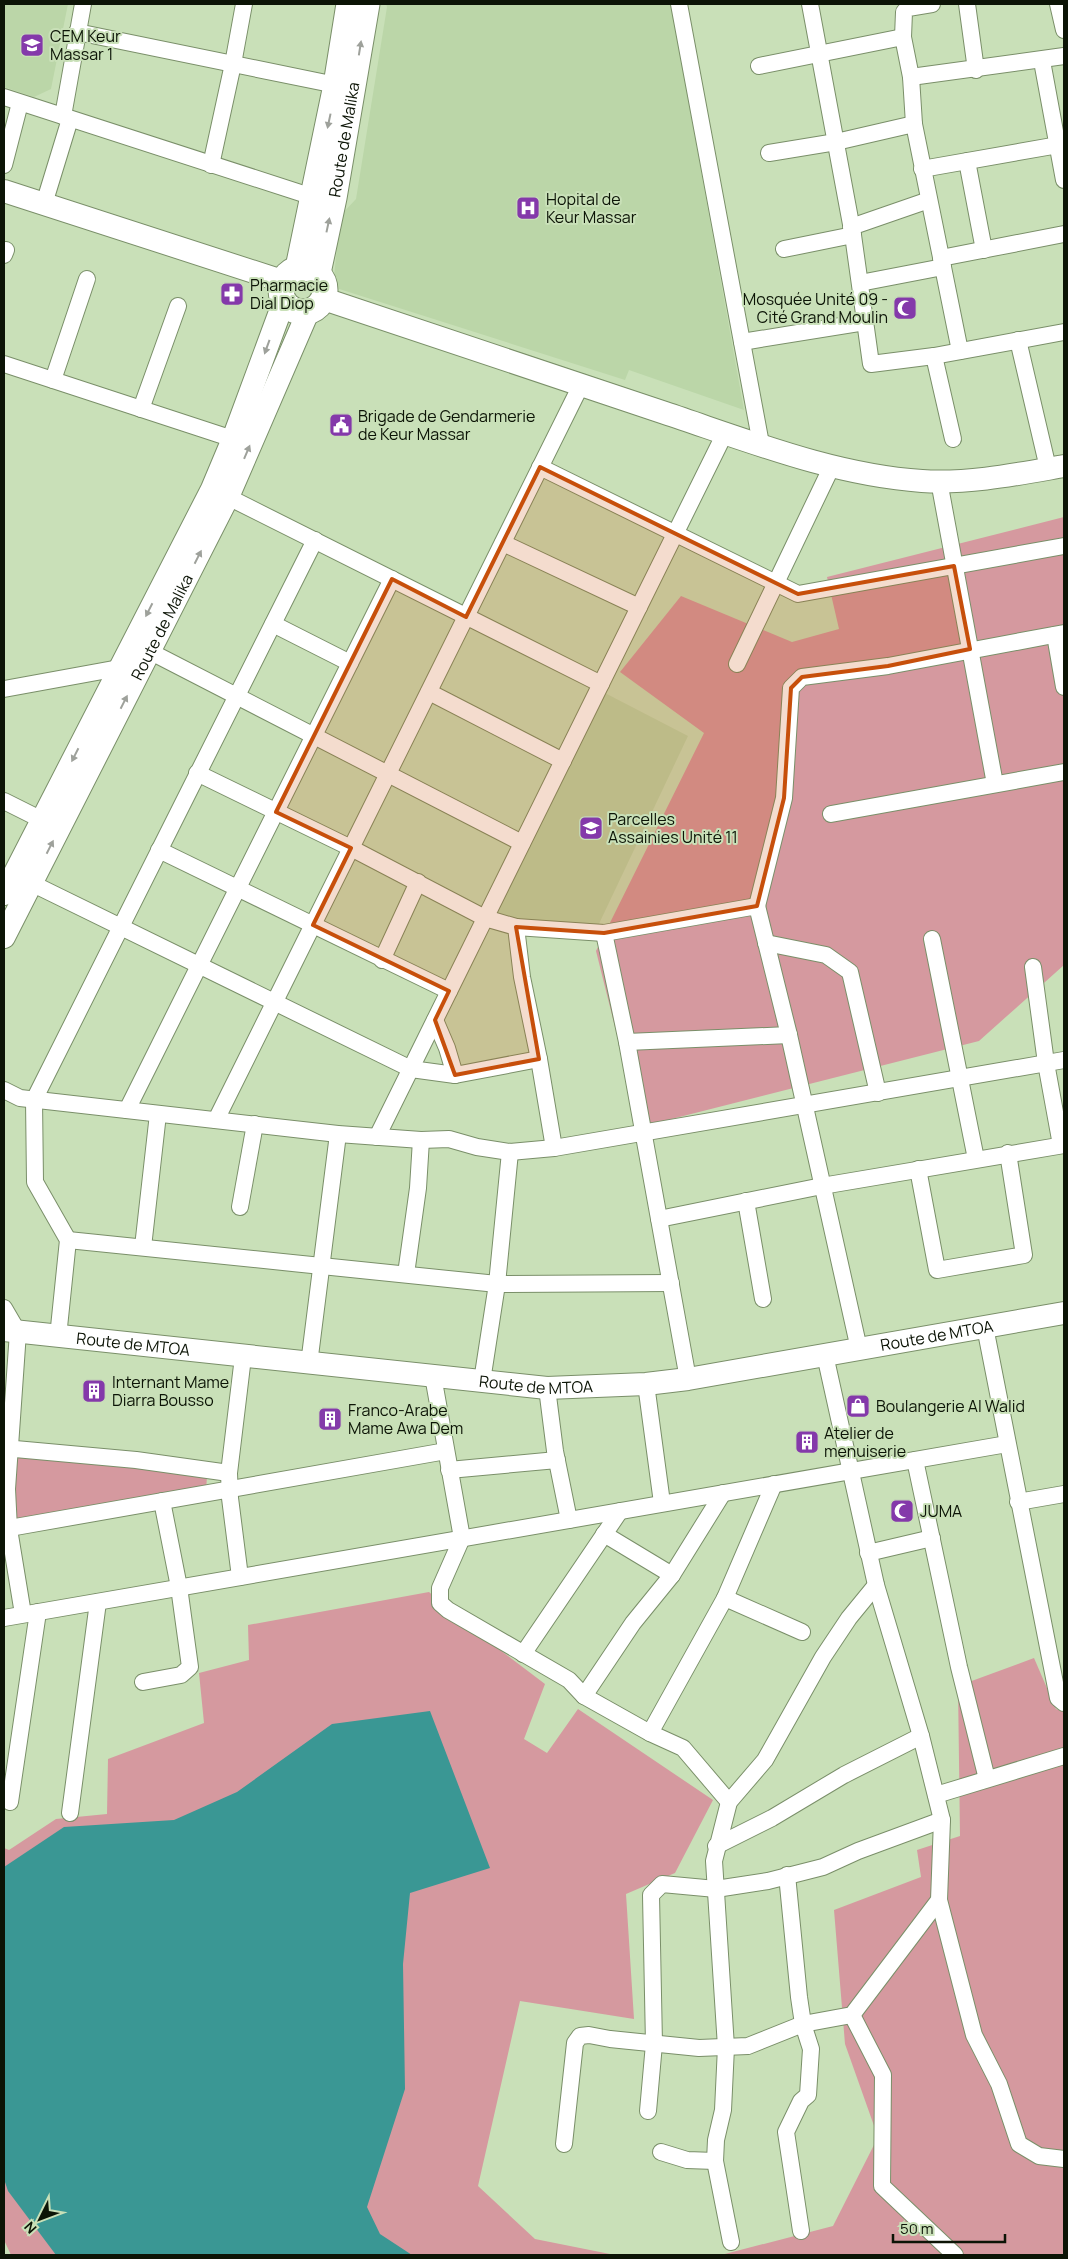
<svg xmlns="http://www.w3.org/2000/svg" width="1068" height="2259" viewBox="0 0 1068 2259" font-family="Manrope,sans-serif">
  <rect width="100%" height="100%" fill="#c9e0b8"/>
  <g fill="#bbd6a8">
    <path d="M4,4h64l-17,85 -17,8 -30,-10z"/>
    <path d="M386,4h285l73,406 -115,-40 -4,10 -292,-93 7,-71 16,-17 31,-192z"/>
    <path d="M603,692l85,44 -91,192 -104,-9z"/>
  </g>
  <g fill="#d5999f">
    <path d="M1064,517v448l-85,76 -339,86 -44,-176 108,-218 -84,-61 61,-76 111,46 47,-13 -12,-52z"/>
    <path d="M14,1453l193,23 -1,15 -189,33z"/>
    <path d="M429,1592l34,30 82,62 -21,55 23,14 31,-44 135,91 -38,73 -49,21 8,125 -114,-18 -42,185 57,53 80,16h-604l-7,-15v-392l5,2 47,-31 51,-5 1,-55 96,-36 -5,-50 50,-13 -1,-35z"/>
    <path d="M1034,1658l22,51 8,3v543h-343l112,-29 45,-89 -33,-93 -11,-134 87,-33 -4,-27 43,-14 -2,-150z"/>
  </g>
  <path fill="#3a9794" d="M430,1711l60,157 -80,25 -7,71 2,125 -38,118 13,27 32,21h-356l-48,-64 -4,-12v-312l60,-40 110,-7 63,-28 95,-68z"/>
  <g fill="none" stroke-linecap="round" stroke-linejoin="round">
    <g stroke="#7a8f69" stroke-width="18">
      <g id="street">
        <path d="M679,4l82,440"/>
        <path d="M810,4l43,231 18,129 63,-8 130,-24"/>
        <path d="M932,4l-24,4 -4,4 -1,25 8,40 3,47 46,227"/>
        <path d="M967,4l9,66"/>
        <path d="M1058,4l6,26"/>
        <path d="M77,32l259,53"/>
        <path d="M1042,61l22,119"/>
        <path d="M759,66l144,-29"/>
        <path d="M911,77l153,-21"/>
        <path d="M4,97l309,100"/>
        <path d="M63,116l20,-112"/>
        <path d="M769,153l67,-11 78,-18"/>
        <path d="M967,161l17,89"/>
        <path d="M4,165l16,-62"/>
        <path d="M211,165l22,-101 11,-60"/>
        <path d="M922,169l142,-25"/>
        <path d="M44,204l26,-85"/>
        <path d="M851,227l78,-27"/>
        <path d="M784,249l69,-14"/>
        <path d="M4,255l2,-5"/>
        <path d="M941,258l123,-24"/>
        <path d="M860,283l83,-16"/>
        <path d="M1018,340l30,128"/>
        <path d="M742,342l123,-20"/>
        <path d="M934,356l19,83"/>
        <path d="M4,364l229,75"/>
        <path d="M53,380l34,-101"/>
        <path d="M141,409l37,-103"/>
        <path d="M540,467l258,127 266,-48"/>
        <path d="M939,481l56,303"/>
        <path d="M228,497l373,187"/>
        <path d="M503,543l136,64"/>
        <path d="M273,624l77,39"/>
        <path d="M1055,635l9,52"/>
        <path d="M149,651l373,192"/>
        <path d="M737,664l95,-198"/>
        <path d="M4,689l115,-21"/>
        <path d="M429,692l134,69"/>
        <path d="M197,773l154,75 134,70 31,9 6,50 17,82 15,89"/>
        <path d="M4,801l38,19"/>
        <path d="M831,814l233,-42"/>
        <path d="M159,850l290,141"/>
        <path d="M31,883l380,186 44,6 84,-16"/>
        <path d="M757,906l27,-108 7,-110 11,-11 86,-11 176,-33"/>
        <path d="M516,927l88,6 153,-27 32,129 70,314"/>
        <path d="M604,933l23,109 61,337"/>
        <path d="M932,939l44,220"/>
        <path d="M766,943l60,12 24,17 28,121"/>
        <path d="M382,960l36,-78"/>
        <path d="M1033,967l13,96 15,82"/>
        <path d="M435,1020l12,28 8,27"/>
        <path d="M627,1042l162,-7"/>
        <path d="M4,1090l16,8 318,36 83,6 28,-1 28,8 33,5 44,-4 510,-88"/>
        <path d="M127,1110l265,-531"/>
        <path d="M216,1120l365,-735"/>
        <path d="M377,1137l348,-704"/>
        <path d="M918,1169l19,101 87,-15 -16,-102"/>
        <path d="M746,1201l17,98"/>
        <path d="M240,1207l15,-83"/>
        <path d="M659,1219l163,-33 242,-41"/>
        <path d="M68,1240l429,44 174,-1"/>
        <path d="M143,1247l15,-133"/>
        <path d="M406,1274l12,-86 3,-48"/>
        <path d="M4,1308l14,24 -11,157 2,40 14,85"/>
        <path d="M985,1327l73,371 6,5"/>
        <path d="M58,1337l10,-97 -33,-58 -1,-82 281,-560"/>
        <path d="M309,1364l29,-230"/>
        <path d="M433,1376l29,162 -22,50v15l8,7 121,70 15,16 66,37 33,15 46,54"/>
        <path d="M482,1381l15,-97 13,-132"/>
        <path d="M646,1384l16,119"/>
        <path d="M547,1388l8,63 14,69"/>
        <path d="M4,1448l132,12 93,13"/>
        <path d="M915,1460l44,207 28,112"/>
        <path d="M449,1470l108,-10"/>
        <path d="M1018,1502l46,-8"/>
        <path d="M4,1529l442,-78"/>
        <path d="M604,1534l68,41"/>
        <path d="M868,1553l64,-15"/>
        <path d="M240,1577l-10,-79 -1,-25 14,-116"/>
        <path d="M725,1598l77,34"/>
        <path d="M4,1618l1003,-174"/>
        <path d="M523,1654l97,-143"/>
        <path d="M143,1682l38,-7 9,-8 -11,-80 -17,-86"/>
        <path d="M584,1696l49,-73 39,-48 51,-82"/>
        <path d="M650,1733l75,-135 49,-114"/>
        <path d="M936,1795l128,-39"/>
        <path d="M10,1802l28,-190"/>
        <path d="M70,1813l28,-211"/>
        <path d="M716,1846l56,-28 72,-43 77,-39"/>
        <path d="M787,1875l12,122 4,27 8,25 -3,46 -7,6 -15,31 15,99"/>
        <path d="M939,1900l35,135 25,49 20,60 20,12 25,3"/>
        <path d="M852,2015l31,60 -1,111 73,69"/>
        <path d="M648,2111l6,-67 -3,-149 11,-11 54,5 52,-8 55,-14 35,-16 84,-31"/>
        <path d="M564,2144l11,-101 5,-7 9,-1 21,4 89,9 49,-2 55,-22 49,-9 87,-115 3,-80 -21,-84 -45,-151 -51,-230"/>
        <path d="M661,2152l26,8 28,1"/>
        <path d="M731,2242l-16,-81 1,-21 7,-30 3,-63 -12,-186 15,-59 36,-42 58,-103 26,-39 27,-33"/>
      </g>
    </g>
    <g stroke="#7a8f69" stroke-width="24">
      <g id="secondary">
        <path d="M4,191l278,90"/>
        <path d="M324,299c113,38 227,76 341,114 84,28 169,62 257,68 47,3 96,-7 142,-15"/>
        <path d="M4,894l208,-405 21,-50 51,-138"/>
        <path id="s1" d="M4,937l224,-440 80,-185"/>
        <path id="s2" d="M4,1330l543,58 99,-4 42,-5 376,-66"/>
      </g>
    </g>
    <g stroke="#7a8f69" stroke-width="27">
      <g id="primary">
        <circle cx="303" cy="290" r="22"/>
        <path d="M298,268l38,-183 13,-81"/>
        <path id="s3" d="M318,273l16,-75 33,-194"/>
      </g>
    </g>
    <use href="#street" stroke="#fff" stroke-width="16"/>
    <use href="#secondary" stroke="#fff" stroke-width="22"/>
    <use href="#primary" stroke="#fff" stroke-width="25"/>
  </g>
  <defs><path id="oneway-solid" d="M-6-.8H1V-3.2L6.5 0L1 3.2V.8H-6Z" transform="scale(1.25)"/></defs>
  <g fill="#9ea19b">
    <use href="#oneway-solid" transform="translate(360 48) rotate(-81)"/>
    <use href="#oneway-solid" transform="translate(329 121) rotate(102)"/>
    <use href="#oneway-solid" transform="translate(328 225) rotate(-78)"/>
    <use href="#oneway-solid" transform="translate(267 347) rotate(110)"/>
    <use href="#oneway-solid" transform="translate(247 452) rotate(-67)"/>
    <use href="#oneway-solid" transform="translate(198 557) rotate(-63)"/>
    <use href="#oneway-solid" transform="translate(149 610) rotate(117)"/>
    <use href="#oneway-solid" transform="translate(124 702) rotate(-63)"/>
    <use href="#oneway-solid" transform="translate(75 755) rotate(117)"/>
    <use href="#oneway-solid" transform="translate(50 847) rotate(-63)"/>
  </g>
  <path fill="#c74f0b" fill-opacity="0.2" stroke="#c74f0b" stroke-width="4" stroke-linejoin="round" d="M540,467l258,127 156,-28 16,83 -82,17 -86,11 -11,11 -7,110 -27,108 -153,27 -88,-6 23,132 -84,16 -20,-55 14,-29 -136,-66 38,-77 -75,-36 116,-233 74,38z"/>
  <defs>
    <g id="school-square" transform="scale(1.25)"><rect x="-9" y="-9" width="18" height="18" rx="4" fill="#8439aa" stroke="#c9e0b8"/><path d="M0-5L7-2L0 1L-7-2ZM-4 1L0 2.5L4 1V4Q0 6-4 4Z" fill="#fff"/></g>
    <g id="hospital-square" transform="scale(1.25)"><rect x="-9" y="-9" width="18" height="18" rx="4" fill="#8439aa" stroke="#c9e0b8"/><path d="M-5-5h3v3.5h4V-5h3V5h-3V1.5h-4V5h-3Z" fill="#fff"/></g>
    <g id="pharmacy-square" transform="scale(1.25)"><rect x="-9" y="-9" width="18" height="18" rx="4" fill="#8439aa" stroke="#c9e0b8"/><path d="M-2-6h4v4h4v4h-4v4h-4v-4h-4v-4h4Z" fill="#fff"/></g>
    <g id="mosque-square" transform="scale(1.25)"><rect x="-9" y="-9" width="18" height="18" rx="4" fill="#8439aa" stroke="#c9e0b8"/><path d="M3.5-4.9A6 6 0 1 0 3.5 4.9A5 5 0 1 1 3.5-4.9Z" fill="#fff"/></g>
    <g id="civic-square" transform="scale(1.25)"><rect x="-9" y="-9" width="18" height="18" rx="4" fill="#8439aa" stroke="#c9e0b8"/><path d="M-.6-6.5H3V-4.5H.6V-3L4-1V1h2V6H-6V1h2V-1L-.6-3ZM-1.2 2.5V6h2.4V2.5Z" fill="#fff"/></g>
    <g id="building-square" transform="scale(1.25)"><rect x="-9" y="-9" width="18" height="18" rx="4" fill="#8439aa" stroke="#c9e0b8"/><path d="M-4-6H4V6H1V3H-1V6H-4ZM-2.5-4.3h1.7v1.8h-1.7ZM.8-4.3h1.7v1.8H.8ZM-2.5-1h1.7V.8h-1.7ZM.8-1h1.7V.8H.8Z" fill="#fff"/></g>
    <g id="shop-square" transform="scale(1.25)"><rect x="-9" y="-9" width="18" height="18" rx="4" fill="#8439aa" stroke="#c9e0b8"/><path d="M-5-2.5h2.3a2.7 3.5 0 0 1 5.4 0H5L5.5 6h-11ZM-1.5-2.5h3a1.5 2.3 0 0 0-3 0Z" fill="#fff"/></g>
  </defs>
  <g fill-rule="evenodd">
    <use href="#school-square" x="32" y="45"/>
    <use href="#hospital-square" x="528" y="208"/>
    <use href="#pharmacy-square" x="232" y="294"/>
    <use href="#mosque-square" x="905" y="308"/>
    <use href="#civic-square" x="341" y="425"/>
    <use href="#school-square" x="591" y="828"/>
    <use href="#building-square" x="94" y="1391"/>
    <use href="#shop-square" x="858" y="1406"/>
    <use href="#building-square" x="330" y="1419"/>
    <use href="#building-square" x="807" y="1442"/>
    <use href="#mosque-square" x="902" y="1511"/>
  </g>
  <g text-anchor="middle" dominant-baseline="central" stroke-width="4" stroke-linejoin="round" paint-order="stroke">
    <g font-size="16" fill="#0c1406" stroke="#c9e0b8" text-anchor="start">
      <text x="50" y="36">CEM Keur<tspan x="50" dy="18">Massar 1</tspan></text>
      <text x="546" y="199">Hopital de<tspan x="546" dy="18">Keur Massar</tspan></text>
      <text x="250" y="285">Pharmacie<tspan x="250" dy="18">Dial Diop</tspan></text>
      <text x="888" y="299" text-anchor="end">Mosquée Unité 09 -<tspan x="888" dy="18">Cité Grand Moulin</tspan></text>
      <text x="358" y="416">Brigade de Gendarmerie<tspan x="358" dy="18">de Keur Massar</tspan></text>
      <text x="608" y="819">Parcelles<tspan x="608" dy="18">Assainies Unité 11</tspan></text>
      <text x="112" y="1382">Internant Mame<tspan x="112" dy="18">Diarra Bousso</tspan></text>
      <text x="876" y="1406">Boulangerie Al Walid</text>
      <text x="348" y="1410">Franco-Arabe<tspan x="348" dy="18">Mame Awa Dem</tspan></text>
      <text x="824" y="1433">Atelier de<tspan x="824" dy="18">menuiserie</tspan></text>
      <text x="920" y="1511">JUMA</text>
    </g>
    <g font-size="16" fill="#0c1406" stroke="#c9e0b8">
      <text stroke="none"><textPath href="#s3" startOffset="136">Route de Malika</textPath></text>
      <text stroke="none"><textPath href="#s1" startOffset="348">Route de Malika</textPath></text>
      <text stroke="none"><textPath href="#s2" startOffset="940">Route de MTOA</textPath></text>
      <text stroke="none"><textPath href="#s2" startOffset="130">Route de MTOA</textPath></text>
      <text stroke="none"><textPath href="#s2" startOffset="535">Route de MTOA</textPath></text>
    </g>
  </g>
  <rect width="1068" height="2259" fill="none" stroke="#0c1406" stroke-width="10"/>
  <g transform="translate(40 2219) rotate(228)" stroke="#c9e0b8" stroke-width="4" paint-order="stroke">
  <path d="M0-4L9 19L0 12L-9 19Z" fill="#0c1406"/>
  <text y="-8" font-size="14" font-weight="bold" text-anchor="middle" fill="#0c1406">N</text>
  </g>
  <path d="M893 2234v8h112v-8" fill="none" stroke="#0c1406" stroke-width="2.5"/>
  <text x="900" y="2234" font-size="15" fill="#0c1406" stroke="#c9e0b8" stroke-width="4" paint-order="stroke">50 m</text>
</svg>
